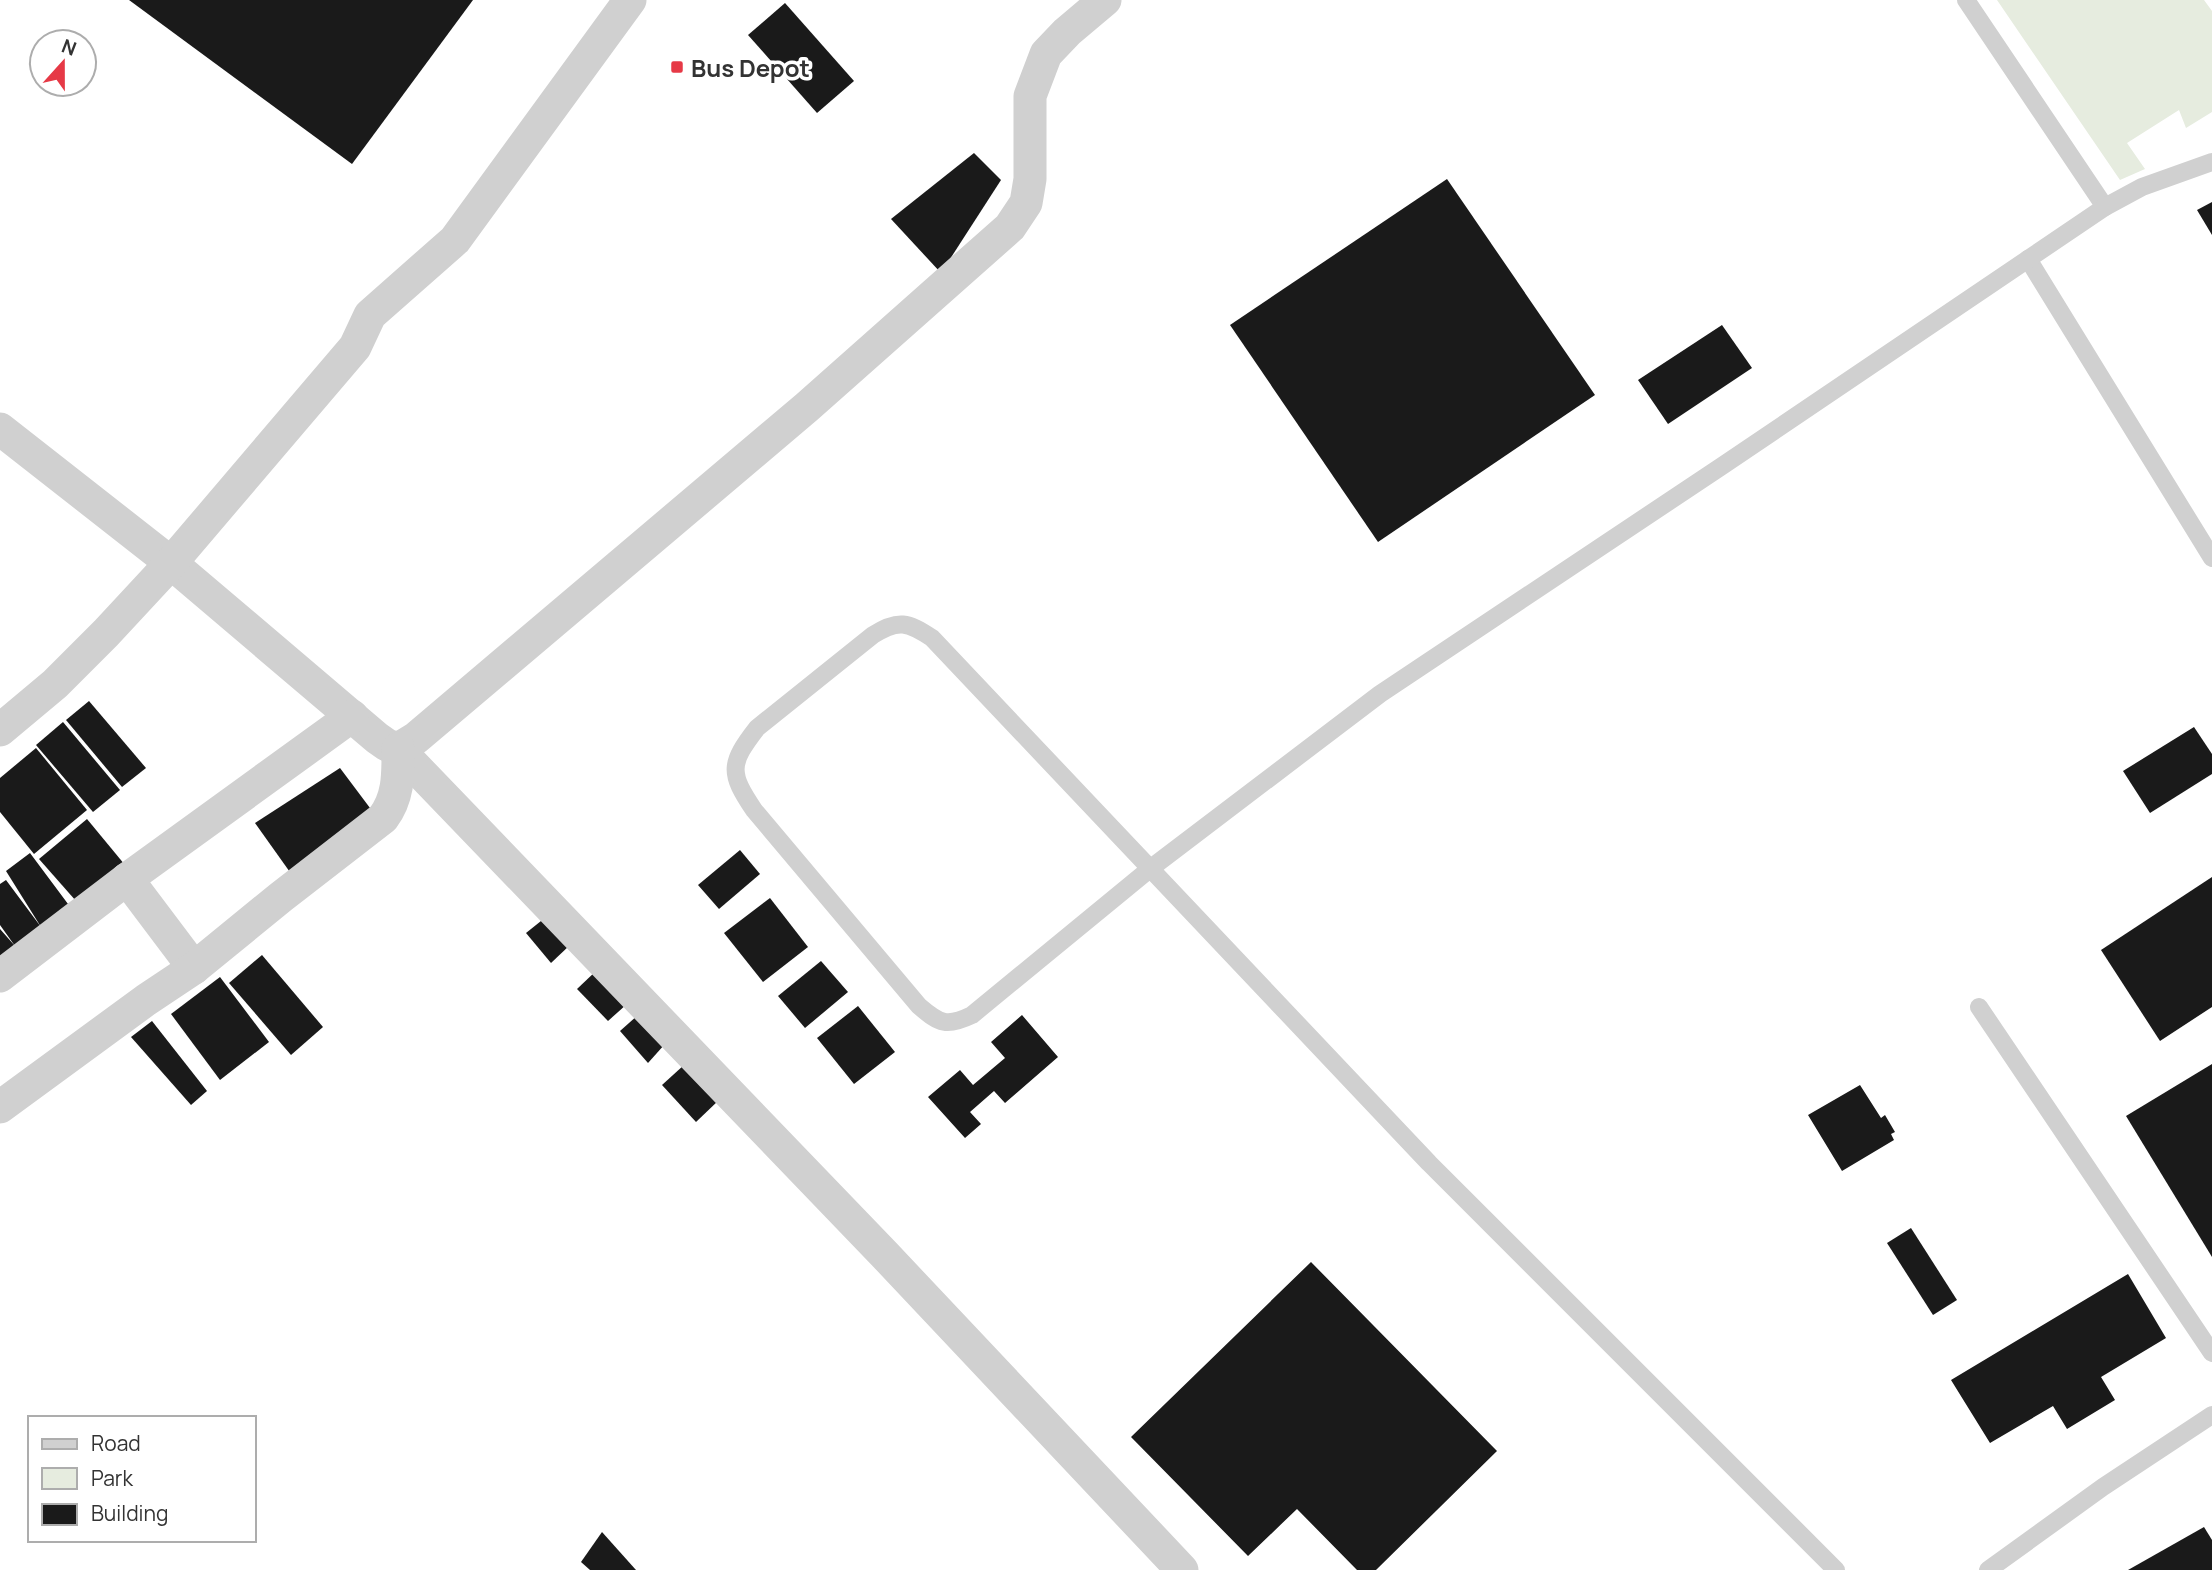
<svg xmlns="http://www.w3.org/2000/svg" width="2212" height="1570" viewBox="0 0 2212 1570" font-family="Manrope,sans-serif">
  <rect width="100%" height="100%" fill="#fff"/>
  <path fill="#e6ecdf" d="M1997,0h207l8,11v101l-26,16 -7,-18 -52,33 18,26 -25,11z"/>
  <g fill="#1a1a1a">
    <path d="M129,0h344l-121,164z"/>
    <path d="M785,3l69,78 -37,32 -69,-78z"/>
    <path d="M974,153l27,27 -60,93 -50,-54z"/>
    <path d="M1447,179l148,216 -217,147 -148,-217z"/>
    <path d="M2212,202v33l-15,-25z"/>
    <path d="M1722,325l30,43 -84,56 -30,-44z"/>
    <path d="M89,701l57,67 -24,19 -56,-67z"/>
    <path d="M63,722l57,68 -27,22 -57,-67z"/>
    <path d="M2194,727l18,27v20l-62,39 -27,-42z"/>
    <path d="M36,748l51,62 -53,44 -34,-42v-34z"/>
    <path d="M340,768l33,44 -81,63 -37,-52z"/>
    <path d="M87,819l38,46 -49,36 -37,-42z"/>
    <path d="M740,850l20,24 -41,35 -21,-24z"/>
    <path d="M30,853l41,55 -71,61v-40l15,17 -15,-21v-41l6,-4 35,47 -35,-56z"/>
    <path d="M2212,877v130l-52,34 -59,-91z"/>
    <path d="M770,898l38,49 -45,35 -39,-49z"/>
    <path d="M546,917l24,28 -19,18 -25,-30z"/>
    <path d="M262,955l61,72 -32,28 -62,-72z"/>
    <path d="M821,961l27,31 -43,36 -27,-32z"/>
    <path d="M597,970l30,34 -19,17 -31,-32z"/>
    <path d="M220,977l49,65 -49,38 -49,-66z"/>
    <path d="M858,1006l37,46 -41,32 -37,-46z"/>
    <path d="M638,1015l27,29 -17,19 -28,-32z"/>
    <path d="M1022,1015l36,42 -53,46 -11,-12 -24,21 11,12 -16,14 -37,-41 32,-27 13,15 32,-27 -14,-16z"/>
    <path d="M152,1021l55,70 -16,14 -60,-68z"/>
    <path d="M2212,1064v193l-86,-141z"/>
    <path d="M684,1065l35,35 -23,22 -34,-37z"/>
    <path d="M1860,1085l21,33 4,-3 10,17 -4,2 3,6 -52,31 -34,-56z"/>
    <path d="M1911,1228l46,72 -24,15 -46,-72z"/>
    <path d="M1311,1262l186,189 -121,119h-19l-60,-61 -49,47 -117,-119z"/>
    <path d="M2128,1274l38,64 -65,39 14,23 -48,29 -14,-23 -63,37 -39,-63z"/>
    <path d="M2204,1527l8,13v30h-84z"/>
    <path d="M602,1532l34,38h-46l-9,-8z"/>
  </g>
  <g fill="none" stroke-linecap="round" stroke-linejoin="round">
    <g stroke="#d0d0d0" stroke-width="18">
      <path d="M1966,0l139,207"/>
      <path d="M2028,259l184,299"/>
      <path d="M1979,1007l233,346"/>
      <path d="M1836,1570l-407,-407 -497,-525c-24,-16 -34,-19 -59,-3l-116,93c-28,36 -28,45 -3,82l165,196c21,18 28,21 53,9l179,-147 229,-174 342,-228 383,-259 37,-20 70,-25"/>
      <path d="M1988,1570l115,-83 109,-72"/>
    </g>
    <g stroke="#d0d0d0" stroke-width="33">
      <path d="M0,429l171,134 206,175 10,7 11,4 18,-11 391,-331 203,-180 16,-24 4,-24v-83l16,-42 21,-22 38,-32"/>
      <path d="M0,730l55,-46 51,-51 65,-70 184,-216 15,-32 85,-75 175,-240"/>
      <path d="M398,749l486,505 298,316"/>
      <path d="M127,879l67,89"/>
      <path d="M0,976l127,-97 225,-163"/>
      <path d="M0,1107l146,-107 48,-32 87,-71 102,-79c16,-21 15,-44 15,-69"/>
    </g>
  </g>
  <rect fill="#e63946" stroke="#fff" stroke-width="2.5" x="670" y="60" width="14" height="14" rx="3.5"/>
  <g text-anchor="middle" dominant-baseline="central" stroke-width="7" stroke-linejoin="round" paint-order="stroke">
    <g font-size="24" font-weight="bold" fill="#333" stroke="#fff" text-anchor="start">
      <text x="691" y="67">Bus Depot</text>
    </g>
  </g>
  <rect x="28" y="1416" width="228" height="126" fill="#ffffff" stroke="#adadad" stroke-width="2"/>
  <rect x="42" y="1439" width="35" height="10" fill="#d0d0d0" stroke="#adadad" stroke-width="2"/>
  <text x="91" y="1451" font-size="21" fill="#333333">Road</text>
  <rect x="42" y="1468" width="35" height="21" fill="#e6ecdf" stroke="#adadad" stroke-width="2"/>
  <text x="91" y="1486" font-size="21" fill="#333333">Park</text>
  <rect x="42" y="1504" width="35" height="21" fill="#1a1a1a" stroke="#adadad" stroke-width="2"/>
  <text x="91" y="1521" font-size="21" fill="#333333">Building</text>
  <g transform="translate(63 63) rotate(21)"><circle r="33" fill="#ffffff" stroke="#adadad" stroke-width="2"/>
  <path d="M0-5L12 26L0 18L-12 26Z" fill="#e63946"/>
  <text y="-10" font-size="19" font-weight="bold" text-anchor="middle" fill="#333333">N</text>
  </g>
</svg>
